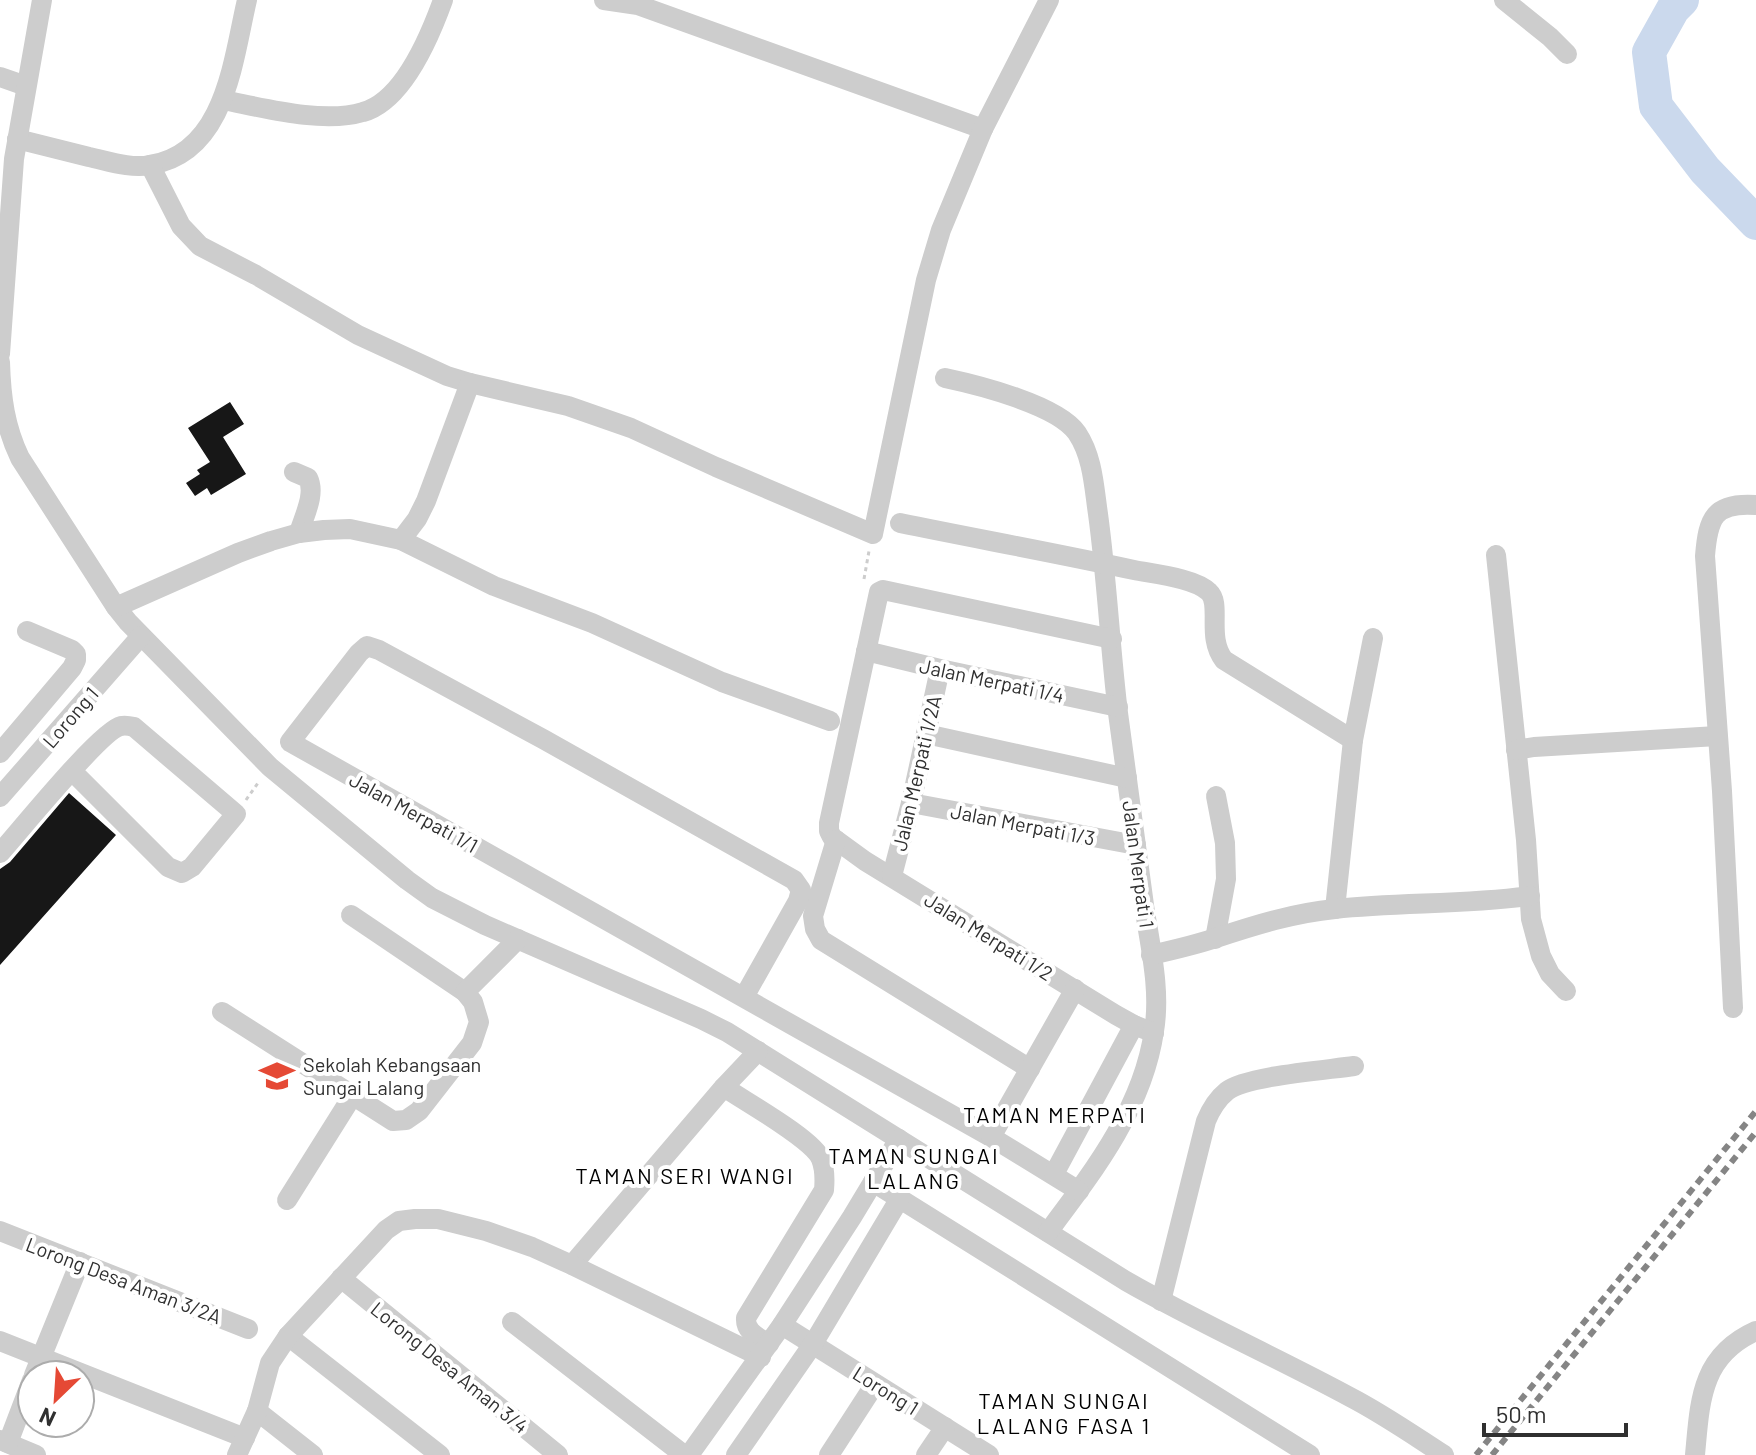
<svg xmlns="http://www.w3.org/2000/svg" width="1756" height="1455" viewBox="0 0 1756 1455" font-family="Barlow,sans-serif">
  <rect width="100%" height="100%" fill="#fff"/>
  <g fill="none" stroke-linecap="round" stroke-linejoin="round">
    <path stroke="#cbd9ed" stroke-width="34" d="M1682,0l-9,9 -24,43 7,54 49,64 51,53"/>
  </g>
  <g fill="#171717">
    <path d="M230,402l14,22 -21,13 23,37 -35,21 -4,-7 -12,8 -9,-13 14,-9 -3,-4 13,-8 -22,-34z"/>
    <path d="M69,793l47,42 -116,130v-96l10,-7z"/>
  </g>
  <g fill="none" stroke-linecap="round" stroke-linejoin="round">
    <g stroke="#cdcdcd" stroke-width="3" stroke-dasharray="4 4" stroke-linecap="butt">
      <path d="M864,579l5,-28"/>
      <path d="M246,800l12,-17"/>
    </g>
    <g stroke="#cdcdcd" stroke-width="20">
      <path d="M604,0l34,5 345,124"/>
      <path d="M1504,0l46,37 17,17"/>
      <path d="M0,77l26,9"/>
      <path d="M223,100c41,8 100,24 140,12 40,-11 67,-76 80,-112"/>
      <path d="M17,139c24,6 48,12 72,18 19,4 42,12 61,8 76,-12 83,-106 97,-165"/>
      <path d="M150,165l31,61 19,20 56,29 102,60 89,41 23,7 98,23 63,22 85,39 157,67 53,-254 15,-50 42,-101 66,-129"/>
      <path d="M0,354l14,-195 28,-159"/>
      <path d="M0,362c1,35 5,65 20,96l96,149 12,15 142,145 137,113 25,18 53,27 216,94 26,13 399,249c73,42 150,76 224,116 33,17 63,38 94,58"/>
      <path d="M945,378c33,7 113,27 132,55 16,24 17,54 21,81 9,66 12,133 20,199 9,64 17,128 26,192 6,41 17,85 10,126 -11,77 -61,141 -106,201"/>
      <path d="M294,472l14,6c8,16 -4,38 -9,55"/>
      <path d="M900,523c78,16 156,30 234,47 20,4 61,8 75,22 13,12 -3,45 15,68l129,80"/>
      <path d="M401,540l16,-21 9,-18 44,-118"/>
      <path d="M1496,555l30,285 5,79 10,37 9,18 16,17"/>
      <path d="M116,607l122,-54 33,-12 28,-8 25,-3 26,-1 51,11 93,46 98,37 130,59 108,39"/>
      <path d="M1112,639l-229,-49 -4,2 -50,231v8l3,6 33,24 251,154 18,10 20,8"/>
      <path d="M866,651l74,18 178,38"/>
      <path d="M926,734l201,44"/>
      <path d="M1516,750l18,-3 183,-11"/>
      <path d="M0,753l72,-85 4,-8v-6l-4,-4 -45,-19"/>
      <path d="M0,797l141,-161"/>
      <path d="M911,803l225,42"/>
      <path d="M836,840l-23,76 2,13 6,11 209,129"/>
      <path d="M0,853c19,-21 101,-123 121,-127 4,-1 9,0 13,1l102,87 -44,53 -10,6 -14,-6 -96,-96"/>
      <path d="M892,876l19,-73 29,-134"/>
      <path d="M1335,909l18,-169 20,-102"/>
      <path d="M351,915l114,77"/>
      <path d="M1215,939l11,-60 -1,-36 -9,-47"/>
      <path d="M1151,955c22,-5 44,-10 65,-17 39,-13 78,-25 119,-29 65,-7 130,-4 195,-13"/>
      <path d="M744,997l54,-96 3,-11 -7,-10 -251,-141 -164,-89 -12,-4 -8,7 -69,89 701,395 88,54"/>
      <path d="M1733,1008l-11,-217 -17,-235c3,-38 9,-54 51,-51"/>
      <path d="M222,1012l171,109 13,-1 13,-9 53,-68 7,-21 -6,-20 -8,-10 53,-53"/>
      <path d="M724,1087c20,14 89,52 97,72 4,10 4,20 3,31l-78,128c-1,14 12,19 23,26"/>
      <path d="M991,1137l84,-148"/>
      <path d="M1054,1174l80,-149"/>
      <path d="M873,1182l437,273"/>
      <path d="M287,1200l66,-105"/>
      <path d="M0,1231l248,98"/>
      <path d="M572,1265l152,-178 34,-36"/>
      <path d="M341,1278l217,177"/>
      <path d="M1161,1301l45,-180c5,-12 11,-22 21,-30 19,-15 100,-21 127,-25"/>
      <path d="M512,1322l172,133"/>
      <path d="M782,1325l207,130"/>
      <path d="M288,1336l152,119"/>
      <path d="M0,1341l245,97"/>
      <path d="M34,1375l46,-113"/>
      <path d="M257,1411l56,44"/>
      <path d="M0,1440l36,15"/>
      <path d="M8,1443l24,-63"/>
      <path d="M237,1455l20,-44 13,-48 18,-27 98,-106 13,-9 16,-2h23l48,12 46,16 40,18 189,92"/>
      <path d="M689,1455l93,-130 70,-108 47,-78"/>
      <path d="M736,1455l77,-111 87,-146"/>
      <path d="M829,1455l46,-71"/>
      <path d="M926,1455l19,-28"/>
      <path d="M1695,1455c5,-53 5,-99 61,-124"/>
    </g>
    <g stroke="#858585" stroke-width="6" stroke-dasharray="8 6" stroke-linecap="butt">
      <path d="M1476,1455l280,-344"/>
      <path d="M1492,1455l264,-323"/>
    </g>
  </g>
  <defs>
    <g id="school-bare" transform="scale(2.76)"><path d="M0-5L7-2L0 1L-7-2ZM-4 1L0 2.5L4 1V4Q0 6-4 4Z" fill="#e54935" stroke="#fff" stroke-width="2.5" paint-order="stroke"/></g>
  </defs>
  <g fill-rule="evenodd">
    <use href="#school-bare" x="277" y="1076"/>
  </g>
  <g text-anchor="middle" dominant-baseline="central" stroke-width="8" stroke-linejoin="round" paint-order="stroke">
    <g font-size="20" fill="#303030" stroke="#fff">
      <text transform="translate(992 680) rotate(12)">Jalan Merpati 1/4</text>
      <text transform="translate(70 717) rotate(-49)">Lorong 1</text>
      <text transform="translate(916 773) rotate(-77)">Jalan Merpati 1/2A</text>
      <text transform="translate(414 812) rotate(29)">Jalan Merpati 1/1</text>
      <text transform="translate(1023 824) rotate(11)">Jalan Merpati 1/3</text>
      <text transform="translate(1139 864) rotate(82)">Jalan Merpati 1</text>
      <text transform="translate(989 936) rotate(32)">Jalan Merpati 1/2</text>
      <text transform="translate(124 1280) rotate(21)">Lorong Desa Aman 3/2A</text>
      <text transform="translate(450 1367) rotate(39)">Lorong Desa Aman 3/4</text>
      <text transform="translate(886 1390) rotate(32)">Lorong 1</text>
    </g>
    <g font-size="20" fill="#303030" stroke="#fff" text-anchor="start">
      <text x="303" y="1064">Sekolah Kebangsaan<tspan x="303" dy="23">Sungai Lalang</tspan></text>
    </g>
    <g font-size="22" letter-spacing="2" fill="#000" stroke="#fff">
      <text x="1055" y="1114">TAMAN MERPATI</text>
      <text x="914" y="1155">TAMAN SUNGAI<tspan x="914" dy="25">LALANG</tspan></text>
      <text x="685" y="1175">TAMAN SERI WANGI</text>
      <text x="1064" y="1400">TAMAN SUNGAI<tspan x="1064" dy="25">LALANG FASA 1</tspan></text>
    </g>
  </g>
  <g transform="translate(56 1399) rotate(205)"><circle r="38" fill="#ffffff" stroke="#acacac" stroke-width="2"/>
  <path d="M0-6L14 30L0 20L-14 30Z" fill="#e54935"/>
  <text y="-12" font-size="22" font-weight="bold" text-anchor="middle" fill="#303030">N</text>
  </g>
  <path d="M1484 1423v12h142v-12" fill="none" stroke="#303030" stroke-width="4"/>
  <text x="1496" y="1423" font-size="24" fill="#303030" stroke="#ffffff" stroke-width="6" paint-order="stroke">50 m</text>
</svg>
